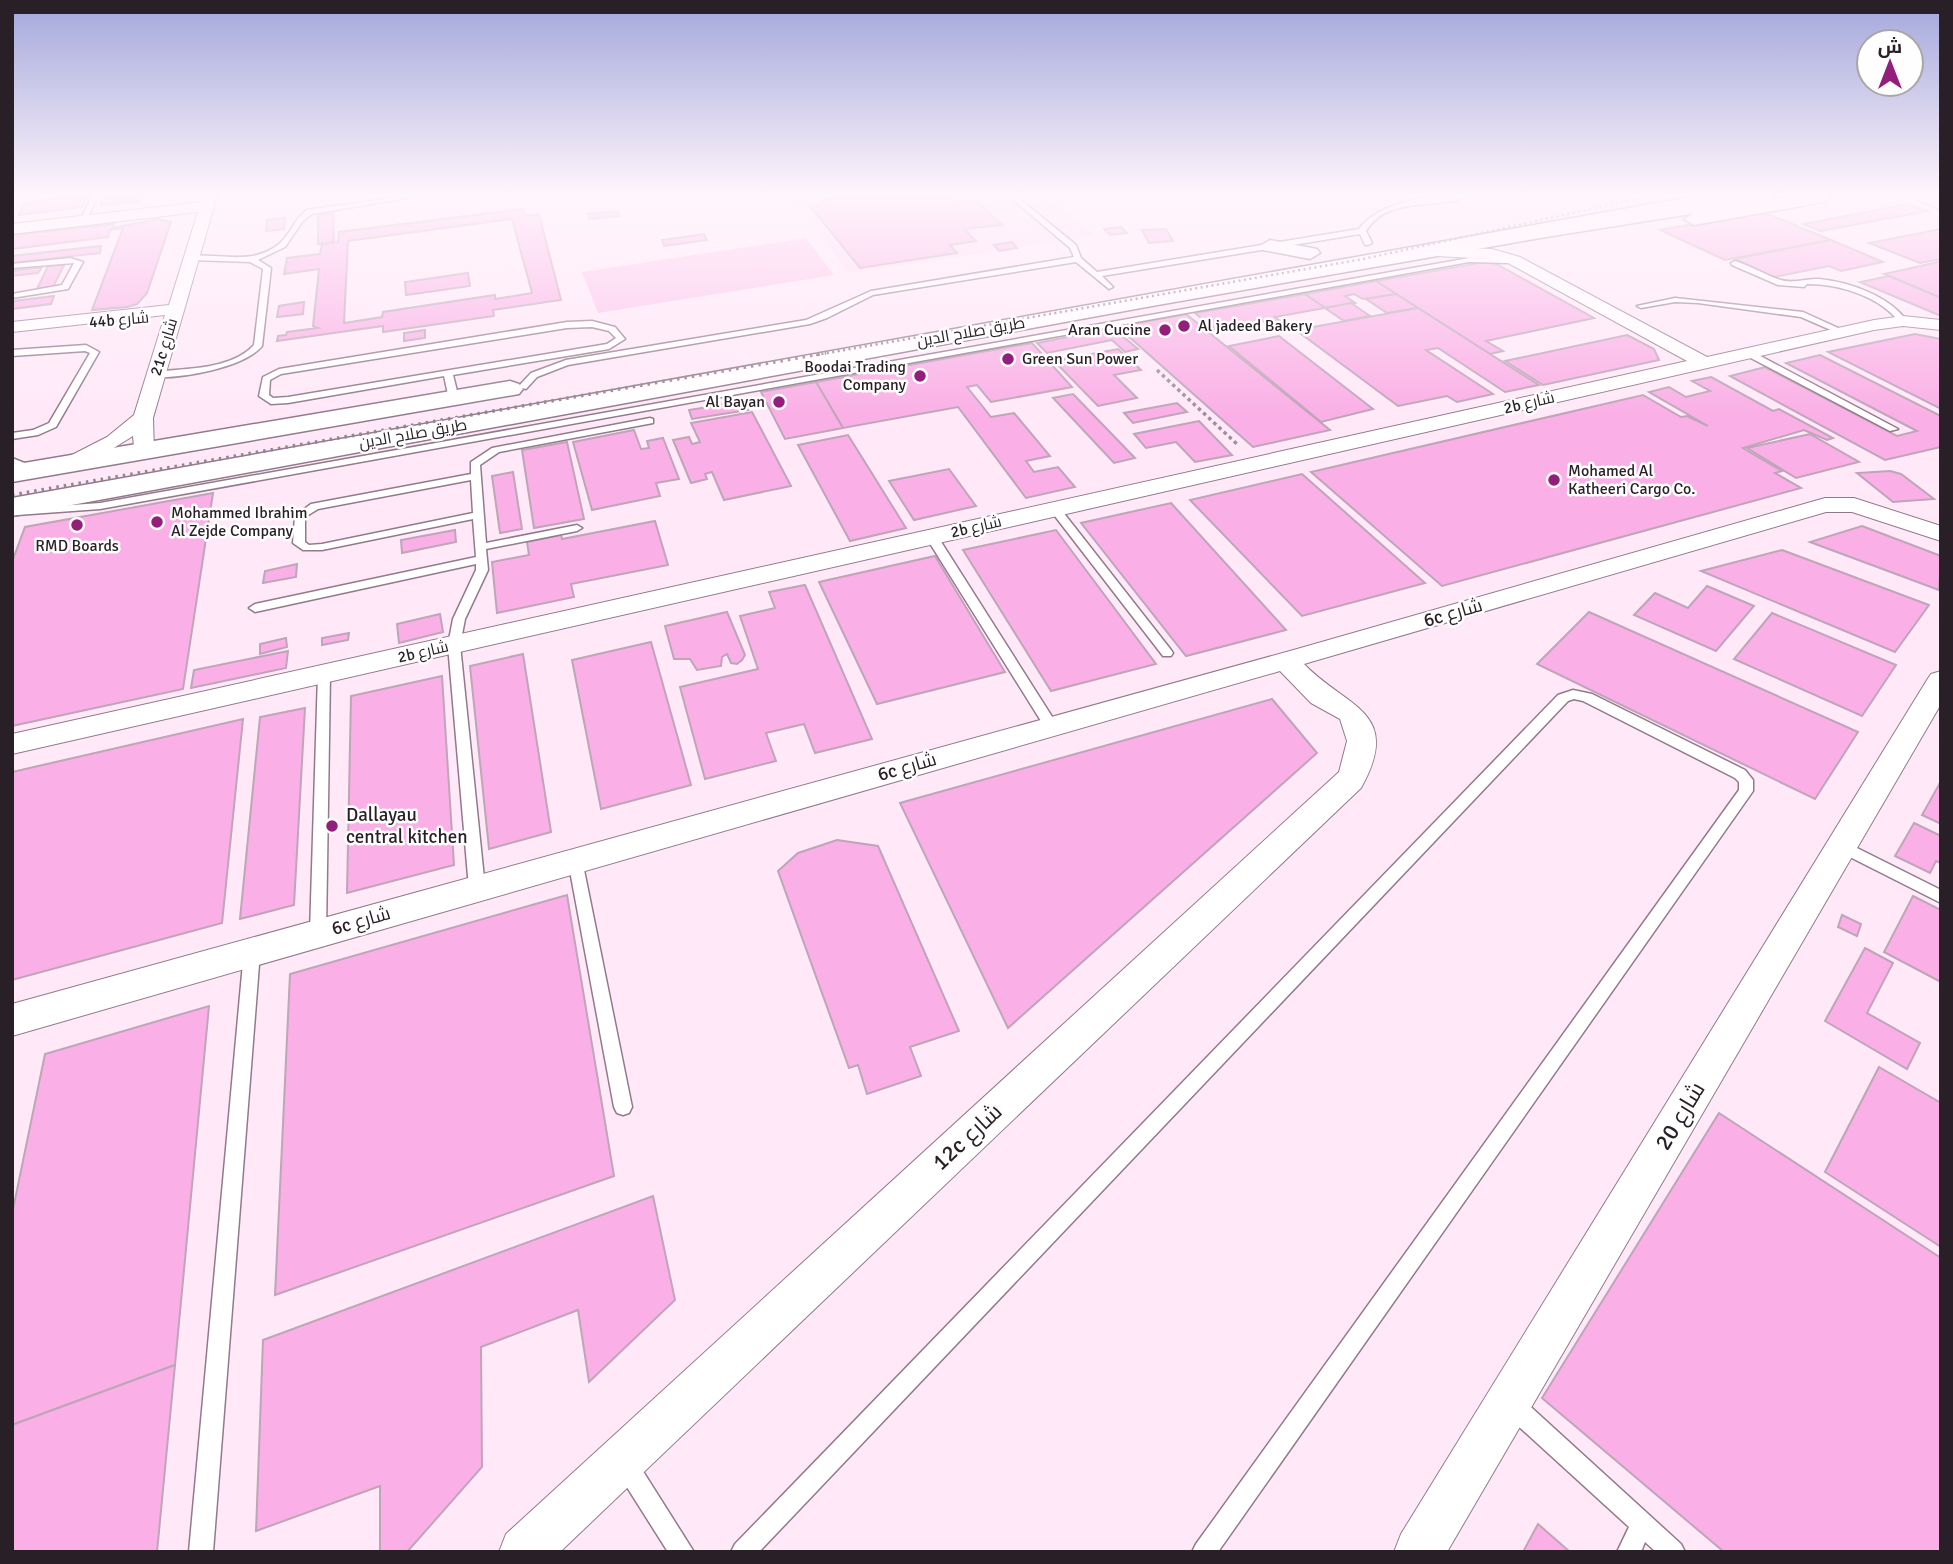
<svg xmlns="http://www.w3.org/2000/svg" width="1953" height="1564" viewBox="0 0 1953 1564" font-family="Signika,Cairo,sans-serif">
  <rect width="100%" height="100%" fill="#ffe9f8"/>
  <path fill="#fddbf3" d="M807,196h241l48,40 -247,37 -56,-75z"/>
  <path fill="#fcc2eb" d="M806,238l28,37 -236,38 -16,-41z"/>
  <g fill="#fab0e6" stroke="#bea5b7" stroke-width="2" fill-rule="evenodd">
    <path d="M65,196h22l-5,11 -63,8 5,-11z"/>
    <path d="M104,196h38l-2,6 -40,3z"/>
    <path d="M849,196h103l7,6 16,-2 27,25 -38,4 12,12 -26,4 7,8 -97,15 -50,-62 15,-2 -4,-5z"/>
    <path d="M1909,204l19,7 -107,20 -18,-7z"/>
    <path d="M523,209l2,7 14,-2 22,86 -68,10 1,6 -111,16v-6l-106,15 1,-5 8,-1 1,-3 31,-4 -5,-2 6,-57 -35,5 3,-16 33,-4 2,-10 16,-2 1,-10zM512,219l20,74 -37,6v-4l-112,17 -1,5 -38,6 4,-82z"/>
    <path d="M618,211l1,5 -30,3 -1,-5z"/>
    <path d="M1763,212l68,28 -106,20 -65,-30z"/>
    <path d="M333,213l1,29 -16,2v-29z"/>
    <path d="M285,218l-1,11 -18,2 1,-11z"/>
    <path d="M157,219l14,3 -24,71 -10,11 -10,3 -35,3 31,-82 -13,2 -2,7 -96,12v-14l102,-11 -1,4z"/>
    <path d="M1121,227l6,6 -17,2 -6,-6z"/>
    <path d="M1166,229l7,12 -24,2 -7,-13z"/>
    <path d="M1941,229v30l-21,4 -51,-20z"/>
    <path d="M704,234l3,6 -43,6 -2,-6z"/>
    <path d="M1831,240l52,22 -42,9 -12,-5 -55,11 -39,-18z"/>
    <path d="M1012,242l5,6 -18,3 -5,-6z"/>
    <path d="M101,246l-1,7 -88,10v-7z"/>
    <path d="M1491,261l103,57 -108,23 17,10 -13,3 -114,-73z"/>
    <path d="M1938,262l3,1v35l-57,-24z"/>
    <path d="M64,265l-11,22 -16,2 11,-23z"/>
    <path d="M42,267l-4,6 -26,3v-5z"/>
    <path d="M468,273l2,13 -64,9 -1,-13z"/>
    <path d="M1889,276l52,22v18l-81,-34z"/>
    <path d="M1376,281l20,13 -33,5 -9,-5 -9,2 10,7 -30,5 -20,-14z"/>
    <path d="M1305,294l20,14 -50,9 10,8 -14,2 -8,-6 -48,9 -20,-17z"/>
    <path d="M1396,294l22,14 -31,5 -21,-14z"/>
    <path d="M54,296l-3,8 -39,5 2,-8z"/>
    <path d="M304,302l-1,12 -26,3 2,-11z"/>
    <path d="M1351,303l19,13 -26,5 -19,-13z"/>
    <path d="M1418,308l72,46 49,31 -34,7 -67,-44 -12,2 67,44 -36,8 -10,-6 -49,10 -102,-76z"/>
    <path d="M1186,314l144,116 -77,17 -135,-120z"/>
    <path d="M1113,328l25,21 -13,3 -13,-12 -65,13 -10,-10z"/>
    <path d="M425,330v8l-21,3v-8z"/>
    <path d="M1915,334l26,5v70l-113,-57z"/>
    <path d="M1627,335l27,14 5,11 -116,25 -38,-24z"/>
    <path d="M1279,336l94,73 -52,13 -92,-76z"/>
    <path d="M1032,343l40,44 -81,15 -14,-17 -10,2 24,30 23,-4 36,43 -24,5 8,11 24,-5 17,20 -49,11 -68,-91 -115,21 -27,-46z"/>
    <path d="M1118,349l23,21 -27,5 23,23 -39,8 -44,-45z"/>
    <path d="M1820,355l121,61v31l-56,13 -155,-84 35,-9 132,69 20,-5 -131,-68z"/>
    <path d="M1711,377l62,34 6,-2 54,29 -6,2 -23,-10 -61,18 39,23 -7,2 26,15 -359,98 -131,-114 332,-77 38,22 6,-1 21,10 -59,-34 20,-5 17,10 24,-6 -18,-10z"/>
    <path d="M816,382l27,46 -58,11 -24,-47z"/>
    <path d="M1073,394l62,64 -21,5 -61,-65z"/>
    <path d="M744,401l4,9 -56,9 -3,-9z"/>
    <path d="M1177,403l10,9 -54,11 -9,-10z"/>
    <path d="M752,412l39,74 -67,14 -12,-28 -7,2 2,5 -16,4 -18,-43 16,-3 3,7 8,-2 -9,-19z"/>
    <path d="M1199,421l33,34 -37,7 -19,-20 -30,6 -12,-14z"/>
    <path d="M634,430l7,19 8,-1 -2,-7 16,-3 16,41 -23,4 4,13 -68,14 -19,-68z"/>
    <path d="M1810,434l49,28 -63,16 -49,-30z"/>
    <path d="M848,435l58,93 -56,13 -52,-96z"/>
    <path d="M567,442l17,77 -50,9 -12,-78z"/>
    <path d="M949,469l27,37 -62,14 -25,-39z"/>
    <path d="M1890,471l11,3 33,25 -41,3 -36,-29z"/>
    <path d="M513,472l9,57 -22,4 -8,-57z"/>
    <path d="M1302,474l123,109 -123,33 -112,-116z"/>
    <path d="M213,493l-30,196 -171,37v-164l13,-35z"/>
    <path d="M1171,503l115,127 -100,26 -105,-133z"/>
    <path d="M655,521l13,44 -97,19 3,13 -77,16 -5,-51 37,-7 -2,-13 34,-7 1,4z"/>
    <path d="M1862,526l79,30 -2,34 -129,-48z"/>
    <path d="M455,530l1,12 -54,11 -1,-13z"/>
    <path d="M1056,530l100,134 -105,27 -88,-141z"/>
    <path d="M1782,550l147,55 -34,47 -194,-81z"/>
    <path d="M935,556l70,116 -128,32 -58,-122z"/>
    <path d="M297,564l-1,13 -33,6 2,-12z"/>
    <path d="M805,585l67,154 -57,14 -11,-29 -38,9 10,28 -71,18 -25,-92 78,-18 -18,-53 35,-8 -6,-16z"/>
    <path d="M1707,586l47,20 -38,45 -82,-36 21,-22 33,15z"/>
    <path d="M727,612l18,43 -3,5 -5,4 -6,-1 -4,-9 -5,3 -1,9 -24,4 -7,-11h-16l-9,-33z"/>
    <path d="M1589,612l269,120 -43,67 -278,-135z"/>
    <path d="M1772,613l124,52 -34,51 -128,-57z"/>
    <path d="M440,614l3,18 -44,11 -2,-19z"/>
    <path d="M349,633l-1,7 -26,5v-7z"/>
    <path d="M286,638l1,9 -27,7v-10z"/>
    <path d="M651,642l40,143 -90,24 -29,-149z"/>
    <path d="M288,651l-2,17 -95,20 3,-18z"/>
    <path d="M523,654l28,178 -62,17 -19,-183z"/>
    <path d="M442,676l12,189 -107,28 4,-197z"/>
    <path d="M1272,699l45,54 -309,275 -108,-225z"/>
    <path d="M305,708l-11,197 -54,14 20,-202z"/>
    <path d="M243,719l-21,204 -210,57v-208z"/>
    <path d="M1941,781v43l-19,-9z"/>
    <path d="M1914,823l27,13v27l-5,-2 -6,12 -35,-17z"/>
    <path d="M837,840l41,6 81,185 -49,16 11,29 -54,18 -9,-29 -9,3 -71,-197 20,-18z"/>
    <path d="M567,895l47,281 -339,119 15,-321z"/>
    <path d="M1913,896l28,14v72l-57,-30z"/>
    <path d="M1842,915l19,9 -4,12 -19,-9z"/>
    <path d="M1865,948l28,15 -26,50 53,30 -13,26 -82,-48z"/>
    <path d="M209,1006l-34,359 -163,60v-211l33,-160z"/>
    <path d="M1879,1067l62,36v144l-116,-75z"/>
    <path d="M1719,1113l222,145v294h-217l-182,-154z"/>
    <path d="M653,1196l22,104 -86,82 -11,-72 -97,37 1,120 -75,85h-27v-66l-124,45 7,-191z"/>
    <path d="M175,1365l-18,187h-145v-127z"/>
    <path d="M1538,1524l32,28h-47z"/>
  </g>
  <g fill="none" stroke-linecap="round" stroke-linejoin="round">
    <g stroke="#927a8b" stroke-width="3">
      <g id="service">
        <path d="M92,196h6l-13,27h-6z"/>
        <path d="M406,196h13l-107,18 -9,7 -18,26 -27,13 13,8 -9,78c-18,22 -82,33 -110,31l-2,-2 5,-3c31,-4 76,-2 99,-27l9,-76 -13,-7 -59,-2 -4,-2 1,-2c32,-3 64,10 91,-12 12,-10 15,-25 28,-34z"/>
        <path d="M1009,196h7l60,49 5,13 16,14 262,-43c19,-28 79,-36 110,-33 -31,15 -80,-2 -103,35l6,12 -4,2h-3l-5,-11 -258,42 11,11 -4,2 -33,-27 -203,33 -46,23 -17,6 -242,41 -31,12 -11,12 -8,-2 13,-14 35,-13 240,-40 65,-29 203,-34 -4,-9z"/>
        <path d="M70,258l13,4 -15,27 -56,9v-4l50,-9 12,-22 -62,5v-4z"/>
        <path d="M1469,258l38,1 4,2 -4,2 -38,-1 -1369,247 -83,6 -5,-2 1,-3 4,-1 83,-6z"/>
        <path d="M1735,261c16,5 30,14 46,19 13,4 25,-2 38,-1 31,3 70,17 88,42l-7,2c-20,-27 -61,-39 -93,-39l-3,3 -26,-2 -46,-20 -1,-2z"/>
        <path d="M1675,298l128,14 44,20 -7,2 -39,-17 -103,-14 -23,-1 -34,6 -4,-2z"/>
        <path d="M592,321l23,6 10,12 -16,10 -156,26 6,24 -5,3 -5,-3 -5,-23 -156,27 -17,1 -12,-8 4,-19 16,-8 288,-47zM592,327l17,4 7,7 -9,6 -319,53 -15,1 -4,-3 1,-15 11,-6 286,-46z"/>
        <path d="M86,345l13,7 -43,75 -18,8 -26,4v-6l21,-3 16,-7 41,-70 -5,-2 -73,5v-6z"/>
        <path d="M1745,351h6l147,78 -8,2 -145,-76z"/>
        <path d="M650,418l3,1v4l-154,29 -19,13 6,78 91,-18 5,3 -5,3 -91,18 2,21 -23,49 -5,26 25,243 -3,4 -5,2 -5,-2 -3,-4 -21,-243 5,-26 23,-49v-6l-221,48 -6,-4 6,-4 221,-47 -3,-38 -151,31h-19l-10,-7 2,-27 16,-12 160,-30v-12l21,-14zM471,480l2,33 -151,31 -13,1 -4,-3v-25l13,-8z"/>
        <path d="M12,458l25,10 1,2 -5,3 -21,-8z"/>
        <path d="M1055,506l4,1 112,143 2,3 -2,3h-8l-112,-145v-4z"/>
        <path d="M932,534l6,3 118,186 2,3 -2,3h-10l-120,-192z"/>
        <path d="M324,670l6,4 -4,259 -2,5 -6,2 -6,-2 -2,-5 8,-259z"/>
        <path d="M1573,690l19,4 153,76 8,10v11l-535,761h-26l4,-8 543,-754v-8l-4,-4 -152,-77 -9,-2 -6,2 -809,851h-28l4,-8 823,-849z"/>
        <path d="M1841,840l100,50v13l-105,-53 -2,-4 2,-4z"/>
        <path d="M575,854l5,2 2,4 50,247 -3,6 -6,2 -6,-2 -3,-6 -46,-247 2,-4z"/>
        <path d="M252,945l6,2 2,5 -47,600h-24l55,-600 2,-5z"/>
        <path d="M1513,1395l8,3 160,146 4,8h-29l-11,-10 -4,10h-24l12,-25 -124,-113 -3,-8 3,-8z"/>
        <path d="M626,1454l8,3 60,95h-26l-50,-79 -3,-8 3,-8z"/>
      </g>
    </g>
    <g stroke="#927a8b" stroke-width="2">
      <g id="minor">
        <path d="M203,196h14l-64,222 1,34 -3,5h-16l-2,-21 -53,33h-16l-3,-5 3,-5 43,-22 27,-22 31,-100 -153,17v-10l157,-17 29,-93 -186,22v-10l189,-22z"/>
        <path d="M1907,196h20l14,4v9z"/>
        <path d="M1424,247l68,2 28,8 187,100 167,-37 29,-4 38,4v10l-38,-4 -29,4 -1862,424v-20l1675,-373 -179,-98 -17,-4 -73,-4v-6z"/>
        <path d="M1825,498h29l87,28v15l-89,-29h-26l-522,152c42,44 100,47 57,124l-801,764h-61l7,-18 833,-762 8,-31 -7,-22 -29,-16 -31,-32 -1268,365v-32l1285,-355z"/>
        <path d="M1941,671v33l-494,848h-53l7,-18 526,-854 4,-6z"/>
      </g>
    </g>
    <g stroke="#927a8b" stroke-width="3">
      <g id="secondary">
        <path d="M1696,196h37l-10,6 -177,35 -394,69 -1140,210v-18z"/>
        <path d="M1794,196h40l-10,6 -130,23 -10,-6 10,-6z"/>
        <path d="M1270,240l47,9 3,4 -10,6 -47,-9 -3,-4z"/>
        <path d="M510,381l9,3 4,5 -4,5 -507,88v-17z"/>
      </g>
    </g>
    <g stroke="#927a8b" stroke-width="3">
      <path id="primary" d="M1734,196h43l-10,6 -221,35 -10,-6 10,-6z"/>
    </g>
    <path stroke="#a08f9b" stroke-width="3.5" stroke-dasharray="3.5 3.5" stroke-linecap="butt" d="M1157,370l80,74"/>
    <use href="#service" fill="#fff" fill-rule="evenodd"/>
    <use href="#minor" fill="#fff" fill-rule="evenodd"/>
    <use href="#secondary" fill="#fff" fill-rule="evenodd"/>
    <use href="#primary" fill="#fff" fill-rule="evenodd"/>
    <path stroke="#94848f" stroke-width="2.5" stroke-dasharray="2 3.5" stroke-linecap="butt" d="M816,355l547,-96 288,-63"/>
    <path stroke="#94848f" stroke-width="3.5" stroke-dasharray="2.5 5" stroke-linecap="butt" d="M12,495l814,-142"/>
  </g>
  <linearGradient id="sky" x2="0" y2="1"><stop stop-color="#a3a7db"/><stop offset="0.47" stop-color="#fff5fc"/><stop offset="1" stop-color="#fff5fc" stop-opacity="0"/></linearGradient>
  <rect width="1953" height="414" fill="url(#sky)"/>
  <g fill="#931f7d" stroke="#fefefe" stroke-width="2.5">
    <circle cx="1184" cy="326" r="7"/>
    <circle cx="1165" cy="330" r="7"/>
    <circle cx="1008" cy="359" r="7"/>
    <circle cx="920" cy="376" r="7"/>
    <circle cx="779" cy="402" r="7"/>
    <circle cx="1554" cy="480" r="7"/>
    <circle cx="157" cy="522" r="7"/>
    <circle cx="77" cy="525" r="7"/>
    <circle cx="332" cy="826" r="7"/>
  </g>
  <g text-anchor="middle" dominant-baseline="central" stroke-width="5" stroke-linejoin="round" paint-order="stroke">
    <g font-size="16" fill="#291f26" stroke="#fefefe">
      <text transform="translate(119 320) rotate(-5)">44b شارع</text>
      <text transform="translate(971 332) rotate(-10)">طريق صلاح الدين</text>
      <text transform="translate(164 347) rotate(-73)">21c شارع</text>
      <text transform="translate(1529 403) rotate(-13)">2b شارع</text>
      <text transform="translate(413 434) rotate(-10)">طريق صلاح الدين</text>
      <text transform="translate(976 527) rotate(-13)">2b شارع</text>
      <text transform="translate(423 652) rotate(-13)">2b شارع</text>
    </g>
    <g font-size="16" fill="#291f26" stroke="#fefefe" text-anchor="start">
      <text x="1198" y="326">Al jadeed Bakery</text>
      <text x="1151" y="330" text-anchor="end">Aran Cucine</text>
      <text x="1022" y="359">Green Sun Power</text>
      <text x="906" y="367" text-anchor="end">Boodai Trading<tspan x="906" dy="18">Company</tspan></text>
      <text x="765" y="402" text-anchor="end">Al Bayan</text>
      <text x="1568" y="471">Mohamed Al<tspan x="1568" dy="18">Katheeri Cargo Co.</tspan></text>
      <text x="171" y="513">Mohammed Ibrahim<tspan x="171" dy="18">Al Zejde Company</tspan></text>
      <text x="77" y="546" text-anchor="middle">RMD Boards</text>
    </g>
    <g font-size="19" fill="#291f26" stroke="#fefefe">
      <text transform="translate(1453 613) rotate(-16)">6c شارع</text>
      <text transform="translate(907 767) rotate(-16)">6c شارع</text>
      <text transform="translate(361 921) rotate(-16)">6c شارع</text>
    </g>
    <g font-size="19" fill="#291f26" stroke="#fefefe" text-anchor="start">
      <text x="346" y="815">Dallayau<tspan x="346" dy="22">central kitchen</tspan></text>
    </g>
    <g font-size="23" fill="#291f26" stroke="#fefefe">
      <text transform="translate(1680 1116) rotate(-59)">شارع 20</text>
      <text transform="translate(967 1137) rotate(-43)">12c شارع</text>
    </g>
  </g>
  <rect width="1953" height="1564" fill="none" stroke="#291f26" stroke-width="28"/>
  <g transform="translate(1890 63)"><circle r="33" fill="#fefefe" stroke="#a9a5a8" stroke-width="2"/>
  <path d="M0-5L12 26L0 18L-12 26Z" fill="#931f7d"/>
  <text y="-10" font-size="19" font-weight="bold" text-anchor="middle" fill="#291f26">ش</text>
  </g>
</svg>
